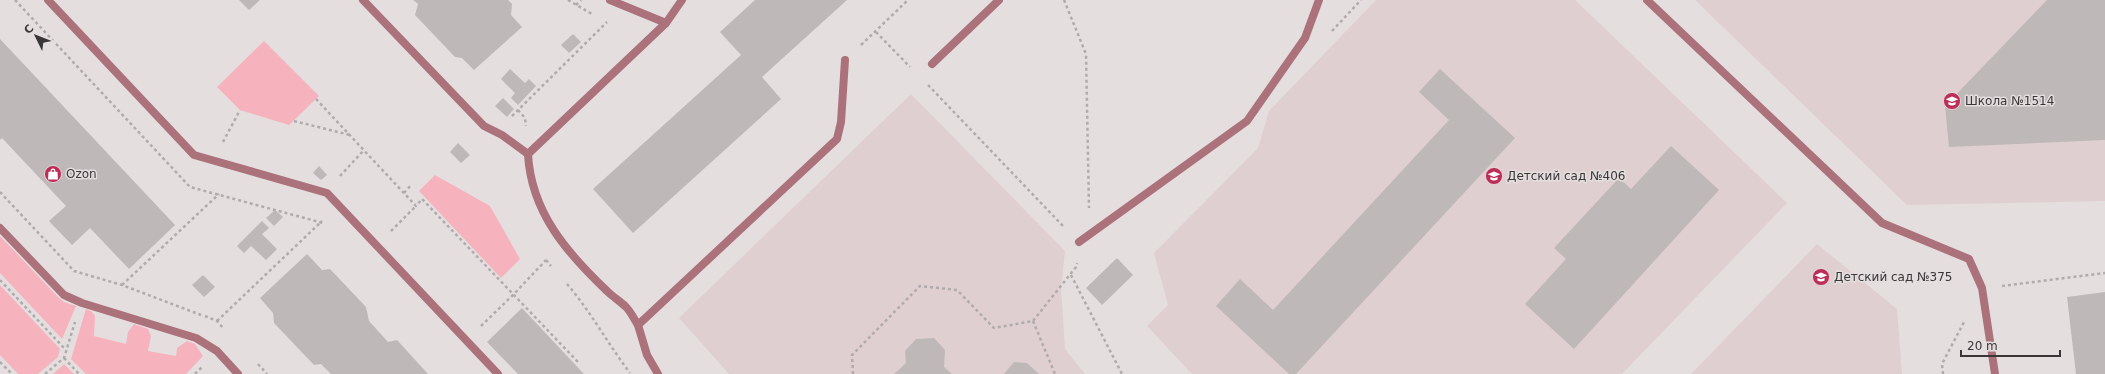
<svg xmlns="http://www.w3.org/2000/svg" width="2105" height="374" viewBox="0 0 2105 374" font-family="'DejaVu Sans',sans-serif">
  <rect width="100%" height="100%" fill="#e5dedf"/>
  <g fill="#dfcfd1">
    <path d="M1376,0h199l212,203 -165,171h-430l-45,-48 21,-21 -14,-52 104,-105 11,-37z"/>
    <path d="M1695,0h410v201l-198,4z"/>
    <path d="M911,94l154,157 -4,37 4,61 20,25h-356l-50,-56z"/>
    <path d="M1817,244l80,65 5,65h-211z"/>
  </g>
  <g fill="#f6b3be">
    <path d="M264,41l55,55 -30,29 -49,-15 -23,-23z"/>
    <path d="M435,175l55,31 30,53 -19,19 -82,-87z"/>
    <path d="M0,236l58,61 6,5 12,4 -14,33 -62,-66z"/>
    <path d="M0,285l60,64 -2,8 -20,17h-20l-18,-19z"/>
    <path d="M86,309l5,2 4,5 -1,20 32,8 2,-12 6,-8 14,5 3,7 -3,15 28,5 1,-8 10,-7 8,3 8,12 -17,18h-100l-15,-15z"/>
    <path d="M64,364l10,10h-21z"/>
  </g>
  <g fill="#bfb8b9">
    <path d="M239,0h21l-11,10z"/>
    <path d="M413,0h95l4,4 -1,11 11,12 -48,43 -12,-12 -7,-1 -40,-42 3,-11z"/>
    <path d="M755,0h92l-85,77 19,22 -148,134 -40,-44 148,-134 -21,-23z"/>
    <path d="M2047,0h58v140l-156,7 -4,-41z"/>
    <path d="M573,34l8,8 -12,11 -8,-8z"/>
    <path d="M0,39l175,186 -46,44 -39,-41 -18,17 -23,-24 17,-15 -64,-68 -2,2z"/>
    <path d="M510,69l15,14 4,-4 7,7 -18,19 -7,-7 4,-5 -14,-14z"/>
    <path d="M1440,69l75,69 -219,236h-7l-73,-68 24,-27 33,31 176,-190 -30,-28z"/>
    <path d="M503,98l11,11 -7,8 -12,-11z"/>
    <path d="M458,143l12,12 -9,8 -11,-11z"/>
    <path d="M1671,146l48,44 -145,159 -49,-45 41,-45 -12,-11 65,-70 12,11z"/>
    <path d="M319,166l8,9 -6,5 -8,-7z"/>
    <path d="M275,210l8,7 -9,9 -8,-8z"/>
    <path d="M262,221l7,7 -7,6 15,15 -11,11 -15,-14 -7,7 -7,-7z"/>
    <path d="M307,254l15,16 8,-1 36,38 3,14 19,21 9,-2 31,34h-97l-10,-10 -7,1 -40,-42 -1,-10 -13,-15z"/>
    <path d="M1117,258l16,17 -31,30 -16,-17z"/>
    <path d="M203,275l12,12 -11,10 -12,-12z"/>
    <path d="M2105,292v82h-29l-9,-77z"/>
    <path d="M522,308l62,66h-66l-31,-32z"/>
    <path d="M934,338l11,12 -1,17 8,7h-58l12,-11 -1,-12 11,-12z"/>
    <path d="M1014,362l13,1 12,11h-35z"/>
  </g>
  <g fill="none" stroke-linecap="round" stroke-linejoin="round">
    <g stroke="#b0abac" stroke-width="2.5" stroke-dasharray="3 3" stroke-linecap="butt">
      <path d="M15,0l175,187 133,36"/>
      <path d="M568,0l24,14"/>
      <path d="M1064,0l22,54 3,154"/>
      <path d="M576,5l5,-5"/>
      <path d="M1332,31l29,-31"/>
      <path d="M876,32l34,35"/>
      <path d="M861,45l47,-45"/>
      <path d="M928,85l136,142"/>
      <path d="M316,99l100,107 6,-7 157,164"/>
      <path d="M518,110l7,8 1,8"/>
      <path d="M512,116l95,-94"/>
      <path d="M294,121l56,14"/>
      <path d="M223,142l17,-32"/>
      <path d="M340,176l24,-26"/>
      <path d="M0,192l74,79 48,14 79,30"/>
      <path d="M404,193l8,-9"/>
      <path d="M391,231l25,-25"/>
      <path d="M546,260l5,6"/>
      <path d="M1071,275l51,99"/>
      <path d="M0,280l65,69"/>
      <path d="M567,284c24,28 41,60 63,89"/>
      <path d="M122,285l97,-91"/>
      <path d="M2002,286l103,-13"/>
      <path d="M205,316l12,5 7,8"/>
      <path d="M217,321l105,-100"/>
      <path d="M1033,321l22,53"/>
      <path d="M481,326l32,-31 33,-35"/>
      <path d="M64,358l15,16"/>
      <path d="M0,362l12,12"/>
      <path d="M258,364l9,10"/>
      <path d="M45,374l19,-16 11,-36"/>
      <path d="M195,374l7,-7"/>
      <path d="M853,374l-1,-19 68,-69 37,4 37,38 39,-7 43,-54 1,-4"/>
      <path d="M1943,374l-1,-10 23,-44"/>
    </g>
    <g stroke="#ac727b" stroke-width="8">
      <path d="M48,0l146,155 133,38 171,181"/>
      <path d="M363,0l121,126 18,9 26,19c3,58 39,99 79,137 6,6 13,10 19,16 5,5 8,12 12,18l199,-186 4,-17 4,-62"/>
      <path d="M610,0l56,23"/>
      <path d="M1647,0l235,223 87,36 13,29 13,86"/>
      <path d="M932,64l67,-64"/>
      <path d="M528,154l138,-131 16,-23"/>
      <path d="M0,228l64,67 18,8 114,35 21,13 21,23"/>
      <path d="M1079,242l168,-121 58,-83 14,-38"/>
      <path d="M638,325l9,30 11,19"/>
    </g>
  </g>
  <defs>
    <g id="school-disc" transform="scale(0.9)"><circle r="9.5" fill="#bc2d57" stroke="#e5dedf"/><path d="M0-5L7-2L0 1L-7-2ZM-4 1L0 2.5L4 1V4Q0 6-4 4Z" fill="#fff"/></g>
    <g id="shop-disc" transform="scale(0.9)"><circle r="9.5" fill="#bc2d57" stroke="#e5dedf"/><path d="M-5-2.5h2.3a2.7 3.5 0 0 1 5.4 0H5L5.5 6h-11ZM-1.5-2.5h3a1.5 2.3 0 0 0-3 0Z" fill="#fff"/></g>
  </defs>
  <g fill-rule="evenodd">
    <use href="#school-disc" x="1952" y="101"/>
    <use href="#shop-disc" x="53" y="174"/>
    <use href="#school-disc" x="1494" y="176"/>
    <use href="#school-disc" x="1821" y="277"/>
  </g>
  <g text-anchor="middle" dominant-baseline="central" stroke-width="3" stroke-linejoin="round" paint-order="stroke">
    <g font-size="12" fill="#393637" stroke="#e5dedf" text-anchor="start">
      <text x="1965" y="101">Школа №1514</text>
      <text x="66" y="174">Ozon</text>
      <text x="1507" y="176">Детский сад №406</text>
      <text x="1834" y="277">Детский сад №375</text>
    </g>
  </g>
  <g transform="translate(36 36) rotate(313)" stroke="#e5dedf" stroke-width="3" paint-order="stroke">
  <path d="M0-3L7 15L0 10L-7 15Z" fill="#393637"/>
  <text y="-6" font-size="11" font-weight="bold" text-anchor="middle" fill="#393637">С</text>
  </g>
  <path d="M1961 350v6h99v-6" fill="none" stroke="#393637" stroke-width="2"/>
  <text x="1967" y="350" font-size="12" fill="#393637" stroke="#e5dedf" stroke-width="3" paint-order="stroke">20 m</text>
</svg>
